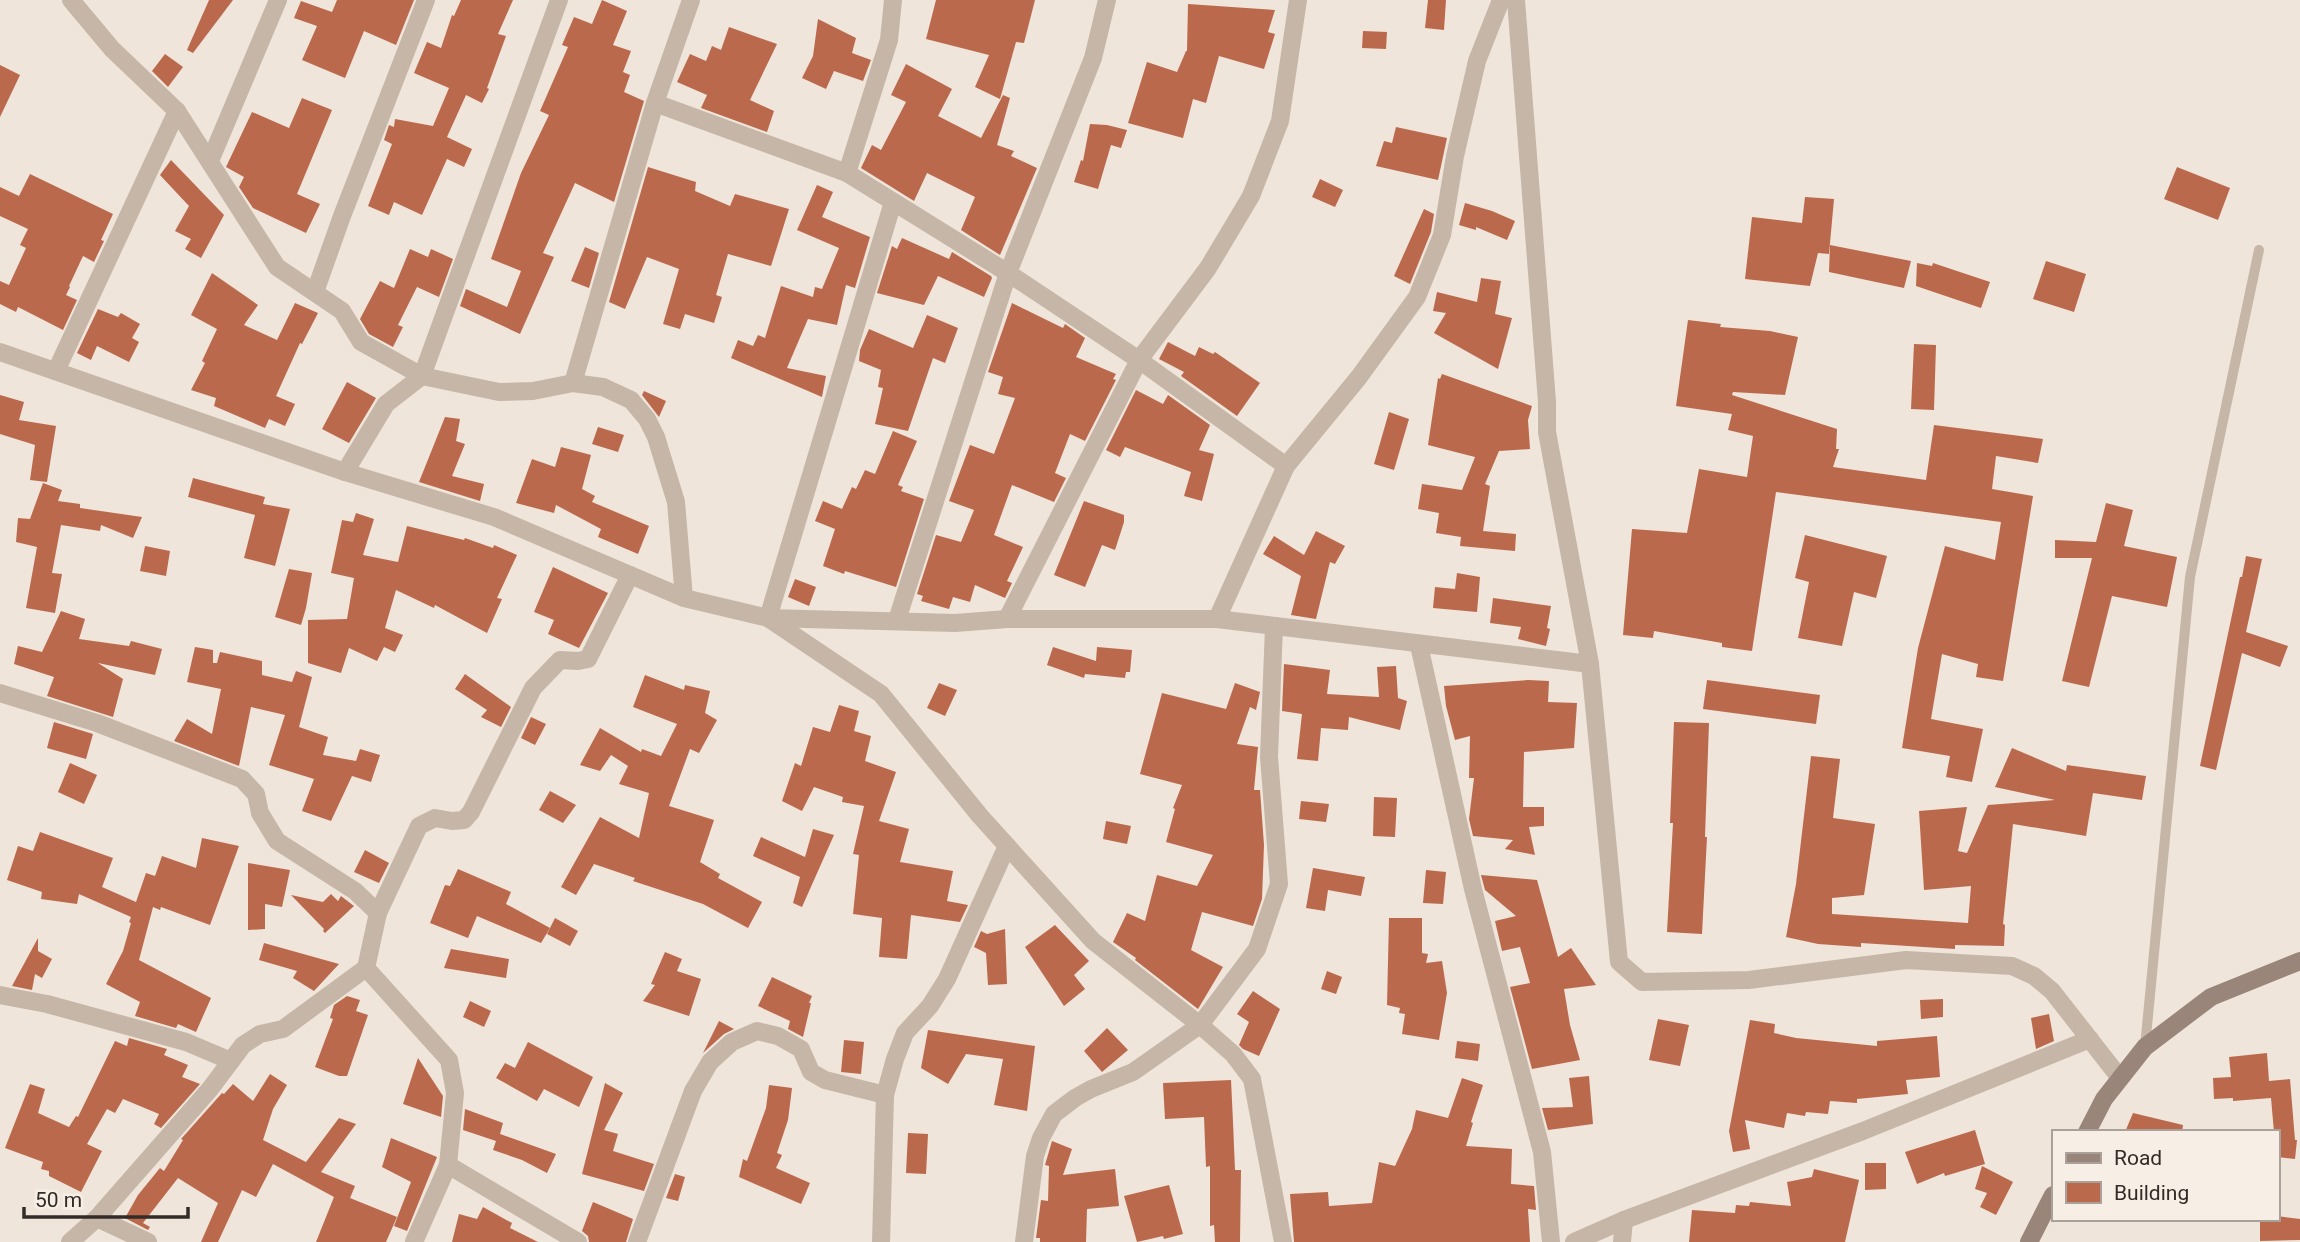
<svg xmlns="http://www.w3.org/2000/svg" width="2300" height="1242" viewBox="0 0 2300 1242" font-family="Roboto,sans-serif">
  <rect width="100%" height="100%" fill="#efe5da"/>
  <g fill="#bb694c">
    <path d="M209,0h24l-40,53 -6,-3z"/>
    <path d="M337,0h77l-18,45 -32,-14 -19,47 -43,-18 15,-34 -23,-8 7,-17 31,11z"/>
    <path d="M461,0h52l-15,34 8,2 -19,52 2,1 -7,14 -16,-8 -19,42 25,12 -8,18 -17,-8 -25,56 -28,-13 -5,13 -21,-9 24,-62 -8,-4 5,-15 5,2 1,-8 38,7 16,-38 -35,-15 13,-31 14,6 11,-33 2,1z"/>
    <path d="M602,0l25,11 -14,34 18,6 -8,21 7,3 -6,17 20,9 -30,101 -39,-19 -32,70 11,4 -34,77 -60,-28 6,-17 41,18 14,-36 -30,-12 30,-86 28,-58 -9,-4 28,-64 -6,-2 12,-28 18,7z"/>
    <path d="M936,0h99l-11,43 -8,-1 -16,57 -25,-12 14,-32 -63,-16z"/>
    <path d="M1428,0h18l-2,30 -19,-2z"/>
    <path d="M1188,4l87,6 -7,22 7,2 -11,35 -45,-13 -13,47 -13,-4 -10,39 -55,-15 19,-61 30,10 9,-21h1z"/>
    <path d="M818,19l38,19 -4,15 19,7 -8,21 -29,-10 -8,18 -24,-11 11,-22z"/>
    <path d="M729,27l48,17 -27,56 24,11 -7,21 -66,-24 6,-13 -30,-13 13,-28 16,7 6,-15 9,4z"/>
    <path d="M1363,31l24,1 -1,17 -24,-1z"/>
    <path d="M165,54l18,13 -15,20 -16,-16z"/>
    <path d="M906,64l46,25 -14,27 43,22 22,-43 7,3 -13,47 17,6 -3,5 26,12 -37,87 -39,-25 14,-33 -48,-24 -13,28 -53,-33 11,-23 9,5 25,-48 -15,-7z"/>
    <path d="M0,65l20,10 -20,42z"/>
    <path d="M302,98l30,12 -35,84 23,10 -14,29 -53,-25 -14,-21 5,-10 -18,-10 26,-55 37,16z"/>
    <path d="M1090,124l17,1 20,5 -6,18 -10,-3 -13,44 -24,-7 7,-22 2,1z"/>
    <path d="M1396,127l51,11 -9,42 -62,-14 8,-25 8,2z"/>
    <path d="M171,160l53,55 -23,43 -16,-9 6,-10 -16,-8 14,-25 -29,-31z"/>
    <path d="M648,167l48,15 -1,9 35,15 5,-12 54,15 -18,57 -43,-12 -12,41 6,2 -8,26 -29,-9 -5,15 -17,-5 16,-55 -32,-12 -22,52 -16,-7z"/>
    <path d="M2177,167l53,21 -12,32 -54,-21z"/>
    <path d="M30,174l83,40 -12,26 3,1 -10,21 -11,-6 -14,30 1,1 -4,8 11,5 -14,30 -45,-23 -2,5 -16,-8v-23l9,4 17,-37 -6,-3 8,-16 -28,-13v-29l19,9z"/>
    <path d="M1320,179l23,11 -8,17 -23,-10z"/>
    <path d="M817,185l16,7 -11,25 48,20 -15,51 -9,-3 -9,40 -29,-6 -21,49 39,8 -4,21 -91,-39 7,-18 15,6 5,-11 7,3 16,-52 32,11 2,-10 7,2 17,-41 -42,-18z"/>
    <path d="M1805,197l29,2 -5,55 -11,-1 -8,33 -65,-7 7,-62 50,6z"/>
    <path d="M1465,203l27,8 23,10 -8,19 -31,-13v3l-17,-5z"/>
    <path d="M1424,209l10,5 -3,18 -21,52 -16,-8z"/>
    <path d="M902,238l47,21 3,-7 39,24 1,2 -8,19 -46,-21 -14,29 -47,-12 15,-47 5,3z"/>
    <path d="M1830,245l81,16 -7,27 -75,-16z"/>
    <path d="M585,247l14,6 -10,35 -18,-7z"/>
    <path d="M410,249l18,8 3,-8 22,10 -14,38 -22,-10 -19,38 5,2 -10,20 -24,-13 -9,-15 20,-38 14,7z"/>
    <path d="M2046,261l40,13 -12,38 -41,-13z"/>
    <path d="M1917,263l15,3 1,-3 57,19 -9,26 -65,-22z"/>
    <path d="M212,273l46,32 -14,20 33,15 18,-37 23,10 -16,31 -2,-1 -24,53 19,8 -10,22 -16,-7 -4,9 -51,-22 2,-8 -25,-8 14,-27 -3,-2 15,-32 -26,-14z"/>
    <path d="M1481,278l20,3 -6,33 17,4 -14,51 -64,-36 12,-20 -13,-2 4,-19 40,10z"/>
    <path d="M1012,303l51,25 2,-4 20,14 -9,19 40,17 -3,5 3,1 -31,61 -15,-7 -15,39 11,5 -12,24 -42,-17 -18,50 29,12 -16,34 5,2 -7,15 -30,-13 -5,17 -17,-5 -4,12 -28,-8 2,-5 -6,-2 19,-59 25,7 13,-32 -25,-9 21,-56 24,9 21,-56 -17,-4 5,-17 -15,-5z"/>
    <path d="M98,309l20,8 3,-4 19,11 -8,14 7,4 -10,20 -32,-16 -6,14 -14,-7z"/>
    <path d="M927,315l31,13 -13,35 -12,-5 -25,73 -33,-7 8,-36 -5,-1 3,-17 -22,-9 1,-11 9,-21 44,19z"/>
    <path d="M1688,320l33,4 -1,3 50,4 28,6 -13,58 -52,-3 -1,3 105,34 -1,20h3l-6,18 93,13 8,-55 109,14 -5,24 -42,-7 -4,33 41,7 -30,185 -27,-4 2,-13 -36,-10 -11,65 52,10 -11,53 -26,-5 4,-21 -48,-8 16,-100 27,-102 50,14 6,-38 -225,-30 -24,159 -30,-4v-4l-68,-12 -1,7 -30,-3 9,-106 55,4 12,-64 48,8 6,-41 -25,-6 4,-16 -56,-8z"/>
    <path d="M1168,342l27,14 4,-9 14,7 2,-2 45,31 -23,33 -56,-40 3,-4 -25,-13z"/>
    <path d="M1914,344l22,1 -2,65 -23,-1z"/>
    <path d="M1442,374l90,32 -4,14 2,29 -31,2 -14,33 5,2 -7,45 33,3 -1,17 -55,-5 1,-9 -25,-4 3,-20 -21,-4 4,-25 40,6 13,-33 -47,-12 10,-67 2,1z"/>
    <path d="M347,382l29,16 -27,45 -27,-14z"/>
    <path d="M1136,390l27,14 5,-9 42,30 -11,25 15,4 -12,47 -18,-5 7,-24 -66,-25 -5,10 -14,-7z"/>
    <path d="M644,391l22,10 -7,16 -17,-22z"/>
    <path d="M0,395l24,7 -5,18 37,6 -9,56 -17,-2 5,-35 -35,-11z"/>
    <path d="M1389,412l20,7 -15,51 -20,-6z"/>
    <path d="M445,417l15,2 -4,22 9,3 -13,32 32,8 -4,17 -61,-19z"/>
    <path d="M598,427l26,8 -6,17 -26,-8z"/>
    <path d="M893,431l24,10 -19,44 5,2 -2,4 23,8 -28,88 -51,-16 -1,3 -21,-8 12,-37 -20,-8 8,-20 19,8 10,-22 4,2 9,-19 10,4z"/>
    <path d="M561,447l30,8 -9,34 13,7 -3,6 57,24 -11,28 -40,-17 3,-8 -45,-24 -2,8 -38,-10 16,-44 23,8z"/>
    <path d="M193,478l72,19 -2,7 27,5 -15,57 -31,-8 11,-43 -67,-18z"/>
    <path d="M43,483l19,7 -4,11 22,3v4l62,9 -9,21 -32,-13 -1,6 -39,-6 -9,48 10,1 -7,39 -29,-5 11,-61 -21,-5 2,-24 12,1z"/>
    <path d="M1084,501l40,14v7l-9,28 -13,-5 -17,42 -31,-12z"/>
    <path d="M2106,503l27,7 -9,36 53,11 -10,50 -55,-11 -23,91 -27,-6 30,-123h-37v-18l41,2z"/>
    <path d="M356,513l18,6 -11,36 35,7 9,-36 57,14 1,-2 28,10 1,-3 23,10 -20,43 5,1 -15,34 -52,-28 -1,3 -38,-18 -11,38 18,7 -8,17 -11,-5 -7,14 -28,-13 -8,25 -33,-10v-43l39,-1 7,-41 -23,-5 11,-53 11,2z"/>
    <path d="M1316,531l29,15 -10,18 -5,-2 -14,57 -25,-4 10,-39 -38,-22 11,-18 30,19z"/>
    <path d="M1805,535l82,21 -11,42 -22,-6 -12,54 -44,-8 11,-56 -14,-4z"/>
    <path d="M145,546l25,5 -4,25 -26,-5z"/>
    <path d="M2246,556l16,3 -16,73 42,14 -8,21 -38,-14 -26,117 -16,-4 40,-189h2z"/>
    <path d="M553,567l55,26 -29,55 -31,-14 6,-14 -20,-8z"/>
    <path d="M289,569l23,4 -6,35 -5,17 -26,-8z"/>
    <path d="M1457,573l23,4 -3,35 -44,-4 2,-21 20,2z"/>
    <path d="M795,579l21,8 -7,19 -21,-9z"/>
    <path d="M1493,598l58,8 -4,22 3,1 -4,17 -28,-7 3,-12 -31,-4z"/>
    <path d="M61,611l24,8 -6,20 50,7 2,-5 31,8 -7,26 -57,-12 25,16 -10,38 -66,-21 7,-19 -40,-13 4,-18 24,6z"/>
    <path d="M195,647l18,3v13h4l3,-11 42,9v14l30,7 4,-11 16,6 -13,50 29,10 -5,18 33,6 4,-12 20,6 -9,27 -19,-6 -21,45 -29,-10 12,-32 -45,-14 16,-50 -34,-8 -12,59 -65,-25 13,-22 25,15 9,-45 -34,-7z"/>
    <path d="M1053,647l43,14 1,-14 35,3 -2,22h-4l-1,6 -40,-4 -1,4 -37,-13z"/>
    <path d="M1284,664l46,6 -3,24 52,3 -2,-30 19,-1 2,32 9,3 -7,29 -51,-13 -1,13 -27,-2 -3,33 -21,-2 5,-45 -20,-3z"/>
    <path d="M465,674l46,33 -10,20 -20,-10 6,-7 -32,-21z"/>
    <path d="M645,675l39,15 1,-5 25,6 -5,22 12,7 -18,33 -9,-4 -21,57 45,14 -14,42 20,12 -2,4 44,24 -14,26 -45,-24 -70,-23 2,-3 -41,-14 -18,31 -15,-8 39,-70 39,21 10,-45 -30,-9 9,-18 -17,-11 -11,16 -20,-6 20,-37 41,24 1,-3 19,7 16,-32 -44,-17z"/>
    <path d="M1528,680l21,1 -1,21 29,1 -3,45 -50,4 -1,55h21v19l-15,1 6,28 -30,-6 8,-9 -40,-4 -4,-17 5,-41h-5l1,-42 -15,4 -9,-34 -2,-20z"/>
    <path d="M1707,680l113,15 -4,29 -113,-15z"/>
    <path d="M939,683l18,7 -12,26 -18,-8z"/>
    <path d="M1235,683l25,9 -4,18 -6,-3 -13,37 21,3 -4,43h6l4,55 -2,54 -9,27 -51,-14 -11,38 32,17 -25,42 -63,-49 1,-2 -23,-16 14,-29 18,8 12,-46 40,11 16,-31 -47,-13 9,-33 -2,-1 9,-23 -42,-11 22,-81 64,16z"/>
    <path d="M839,705l20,6 -5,20 17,5 -6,25 31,11 -17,49 30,8 -9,33 53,9 -6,30 21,4 -8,17 -49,-7 -4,44 -28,-2 3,-39 -29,-4 6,-59 -6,-1 11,-48 -22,-4 1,-5 -29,-10 -12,24 -20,-10 13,-38 6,3 12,-39 17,5z"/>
    <path d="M531,717l15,7 -11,21 -14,-7z"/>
    <path d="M54,722l39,12 -7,25 -39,-11z"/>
    <path d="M1674,722l35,1 -4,114h2l-5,97 -35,-2 6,-109h-3z"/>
    <path d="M2012,748l54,23 1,-6 79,11 -4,24 -49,-7 -7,43 -73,-12 -10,100 2,1 -1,21 -49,-1v4l-94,-6v4l-43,-3 -32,-7 10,-53 15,-128 29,3 -7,59 42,6 -11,71 -32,3v16l136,9 3,-37 -47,4 -5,-79 48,-4 -9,44 9,2 21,-48 67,-5 -60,-13z"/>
    <path d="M70,763l27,12 -13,29 -26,-12z"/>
    <path d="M550,791l26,14 -13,18 -24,-13z"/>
    <path d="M1374,797l23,1 -2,39 -22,-1z"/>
    <path d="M1301,801l28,3 -3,18 -27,-3z"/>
    <path d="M1106,821l25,5 -4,18 -24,-5z"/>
    <path d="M813,829l21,6 -32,72 -9,-4 7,-26 -47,-21 8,-19 44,20z"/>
    <path d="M40,832l73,26 -11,29 34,15 10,-29 9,3 7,-20 34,12 6,-30 37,8 -29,79 -49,-18 -1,3 -7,-3 -14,53 72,38 -15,34 -18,-8 -2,4 -41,-12 5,-14 -34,-18 17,-33 8,-28 -2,-1 2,-5 -52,-23 -2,10 -36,-5 1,-7 -35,-12 11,-34 15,5z"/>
    <path d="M365,850l24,13 -10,20 -25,-11z"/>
    <path d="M248,863l42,7 -8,37 -17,-3v25l-17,1z"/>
    <path d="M1313,868l52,9 -4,19 -33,-6 -3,21 -19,-3z"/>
    <path d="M458,869l53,23 -5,12 44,24 -9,15 -64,-27 -9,22 -38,-15 15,-38 5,1z"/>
    <path d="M1426,870l20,2 -3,32 -20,-1z"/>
    <path d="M1481,875l56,5 21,77 13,-9 25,37 -32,4 6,36 10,35 -48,9 -22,-82 20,-4 -10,-36 -18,4 -7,-30 21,-5 -31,-26z"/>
    <path d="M331,894l7,7 3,-5 13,10 -29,27 -2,-2 1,-2 -33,-34 32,7z"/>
    <path d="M555,918l23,13 -8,15 -23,-12z"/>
    <path d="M1389,918h33v35l6,1 -2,9 16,-2 5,32 -8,47 -37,-6 3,-20 -6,-1 1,-5 -13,-3z"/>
    <path d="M1055,925l34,36 -15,14 11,14 -21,17 -39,-59z"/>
    <path d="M1005,929l2,55 -19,1 -2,-32 -12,-6 7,-16 6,3z"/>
    <path d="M38,938v13l14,8 -10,19 -7,-4 -3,16 -20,-4z"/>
    <path d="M264,943l75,21 -25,27 -21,-13 4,-7 -38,-11z"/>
    <path d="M451,949l58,10 -3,19 -62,-10z"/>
    <path d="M665,952l17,7 -5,12 24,8 -12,37 -46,-15 12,-16 -4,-1z"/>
    <path d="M1327,971l15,6 -6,17 -15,-5z"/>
    <path d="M772,977l40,19 -3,7h2l-8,34 -15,-8 2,-8 -32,-15z"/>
    <path d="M1253,991l27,18 -21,47 -16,-7 -4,-4 10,-23 -12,-8z"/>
    <path d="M347,996l13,4 -4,11 12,4 -21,61h-8l-24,-9 18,-48 -3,-1 4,-13z"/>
    <path d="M1943,999v18l-22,2 -1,-19z"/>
    <path d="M470,1001l21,10 -7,16 -21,-10z"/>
    <path d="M2049,1014l5,27 -18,8 -5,-31z"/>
    <path d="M1658,1019l31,6 -9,41 -31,-6z"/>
    <path d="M1750,1020l25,4 -1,9 22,5 81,8v-5l60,-5 3,41 -34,3 2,14 -51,5v4l-27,-2 -2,13 -22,-2 -1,4 -18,-3 -3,15 -39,-8 5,29 -17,3 -4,-21z"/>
    <path d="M719,1021l15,8 -10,5 -21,19z"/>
    <path d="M1107,1028l21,22 -26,22 -18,-21z"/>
    <path d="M928,1030l107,16 -8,65 -33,-6 9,-46 -37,-5 -18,30 -27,-16z"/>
    <path d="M129,1038l38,11 -3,6 24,10 -6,12 18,7 -39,44 -7,-4 5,-10 -36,-15 -8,14 -8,-4 -20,35 15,7 -21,41 -32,-16v-5l-8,-2 2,-7 -38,-14 25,-64 15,5 -7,24 31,14 7,-11 2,1 37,-76 12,5z"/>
    <path d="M844,1040l20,2 -3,32 -20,-2z"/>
    <path d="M1457,1041l23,3 -2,17 -23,-3z"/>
    <path d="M528,1042l65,35 -14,30 -35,-18 -7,12 -41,-23 9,-15 10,5z"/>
    <path d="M2267,1053l2,28 21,-2 5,61h2l-2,19 -18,-2v-25h-3l-3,-34 -38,3v-3l-19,1 -1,-21 18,-1 -2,-20z"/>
    <path d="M418,1058l25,38 -2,21 -38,-13z"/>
    <path d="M270,1074l17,11 -14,24 -10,31 43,22 33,-44 17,6 -35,48 34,14 -5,12 47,19 -11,25h-70l18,-45 -61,-33 -17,33 -14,-7 -24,52h-17l17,-39 -40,-25 -35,45 7,4 -2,3 -23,-12 13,-23 22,-27 4,3 19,-31 -2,-1 41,-46 2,1 9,-10 20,17z"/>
    <path d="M1589,1076l4,48 -45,6 -6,-22 31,-1 -4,-29z"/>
    <path d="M1462,1078l21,7 -12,37 2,1 -7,23 46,3 -1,35 23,2 2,24 -8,-1 2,33h-236l-4,-48 38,-2 1,14 43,-3 7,-41 16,4 17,-37 4,-19 32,8z"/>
    <path d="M1231,1080l2,42h-2h2l2,48h6l-1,72h-25l-1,-17 -4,1v-60l-4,1 -2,-50 -39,2 -2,-36z"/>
    <path d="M605,1083l18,10 -19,37 14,4 -5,17 41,13 -10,27 -62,-17z"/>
    <path d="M769,1085l23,3 -4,32 -11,33 5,2 -6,13 34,15 -9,21 -62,-27 4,-18 4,2 19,-53z"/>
    <path d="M465,1109l38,14 -3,11 56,20 -9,19 -25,-13 -29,-10 3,-9 -33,-11z"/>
    <path d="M2133,1113l50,12 -1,7h-57z"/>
    <path d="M1975,1130l10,34 -40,12 -1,-3 -27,11 -12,-32z"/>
    <path d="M908,1133l20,1 -2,40 -20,-1z"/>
    <path d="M391,1138l46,19 -30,74 -13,-5 17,-44 -29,-15z"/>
    <path d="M1052,1141l20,8 -9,26 52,-6 4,37 -32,3 -1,33h-46v-4h-4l5,-38 7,1 1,-35 -4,-1z"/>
    <path d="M1865,1163h21v26l-21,1z"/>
    <path d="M1982,1166l31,16 -17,33 -16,-8 7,-14 -12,-4z"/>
    <path d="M1814,1169l45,11 -14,62h-156l3,-32 43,3 1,-8 13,1 1,-4 41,4 -4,-24 25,-5z"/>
    <path d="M675,1174l10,3 -7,24 -12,-3z"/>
    <path d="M1169,1185l14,49 -19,5 -1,-3 -26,6 -13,-46z"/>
    <path d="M593,1202l40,17 -7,23h-37l-1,-6 -6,-5z"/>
    <path d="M483,1207l29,16 -2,5 28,14h-86l7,-28 18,5z"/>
    <path d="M2277,1216l23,3v21l-40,1v-22h17z"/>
  </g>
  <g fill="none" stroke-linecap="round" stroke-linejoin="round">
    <path stroke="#c6b6a7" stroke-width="10" d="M2145,1047l45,-470 69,-327"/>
    <g stroke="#c6b6a7" stroke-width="18">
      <path d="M71,0l41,49 65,62 100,156 65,44 19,31 61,34 137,-376"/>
      <path d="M691,0l-36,103 192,70"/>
      <path d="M893,0l-4,40 -42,133 161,100 131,87 147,106 -69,153"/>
      <path d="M1516,0l31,402v30l43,232 29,298 23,20 107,-2 157,-20 106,6 22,10 18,15 68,87"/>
      <path d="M210,161l68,-161"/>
      <path d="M893,202l-125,416 113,76 99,122 113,125 107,84 33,29 19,25 31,163"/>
      <path d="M315,292l27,-76 84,-216"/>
      <path d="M0,352l345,120 149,45 190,81 84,20 187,5 52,-4h210l373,45"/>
      <path d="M56,371l121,-260"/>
      <path d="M573,383l82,-280"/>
      <path d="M1286,466l73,-89 58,-80 25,-62 13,-79 22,-95 24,-61"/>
      <path d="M345,472l41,-68 36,-28 77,16 34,-1 40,-8 30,4 28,13 16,19 9,18 20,65 8,96"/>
      <path d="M1007,619l132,-259 69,-92 43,-72 29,-75 18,-121"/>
      <path d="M897,620l111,-347 85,-215 14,-58"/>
      <path d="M1419,645l54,244 69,263 9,90"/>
      <path d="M0,693l97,30 145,56 14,15 4,19 17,28 78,50 23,22 -12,55 83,92 6,33 -7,72 -34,77"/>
      <path d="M378,913l41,-87 16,-8 17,3 12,-1 7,-8 62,-124 27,-28 18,1 10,-2 42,-84"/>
      <path d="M0,995l47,9 139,38 45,19"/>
      <path d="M448,1165l130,77"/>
      <path d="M97,1218l51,24"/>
      <path d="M70,1242l27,-24 113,-129 33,-44 17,-11 23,-5 83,-61"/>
      <path d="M637,1242l56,-151 17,-29 22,-20 25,-11 21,5 23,13 10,23 14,8 60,15"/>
      <path d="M881,1242l4,-147 10,-36 10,-26 25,-27 17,-27 60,-133"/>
      <path d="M1024,1242l11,-86 6,-18 13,-24 21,-16 16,-9 42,-17 67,-47 57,-76 22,-65 -10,-127 5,-131"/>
      <path d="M1574,1242l50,-22 239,-89 227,-92"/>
      <path d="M1622,1242l2,-22"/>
    </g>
    <g stroke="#998579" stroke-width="18">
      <path d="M2087,1132l17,-33 41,-52 66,-50 89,-36"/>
      <path d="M2029,1242l24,-47"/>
    </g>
  </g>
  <rect x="2052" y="1130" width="228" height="91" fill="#f7efe6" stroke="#a9a19a" stroke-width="2"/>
  <rect x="2066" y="1153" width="35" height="10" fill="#998579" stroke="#a9a19a" stroke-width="2"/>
  <text x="2114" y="1165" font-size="21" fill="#332b27">Road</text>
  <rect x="2066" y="1182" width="35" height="21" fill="#bb694c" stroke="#a9a19a" stroke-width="2"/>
  <text x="2114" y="1200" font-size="21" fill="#332b27">Building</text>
  <path d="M24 1207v10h164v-10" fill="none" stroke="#332b27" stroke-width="3.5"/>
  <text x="35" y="1207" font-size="21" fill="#332b27" stroke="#f7efe6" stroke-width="5" paint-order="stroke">50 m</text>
</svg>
